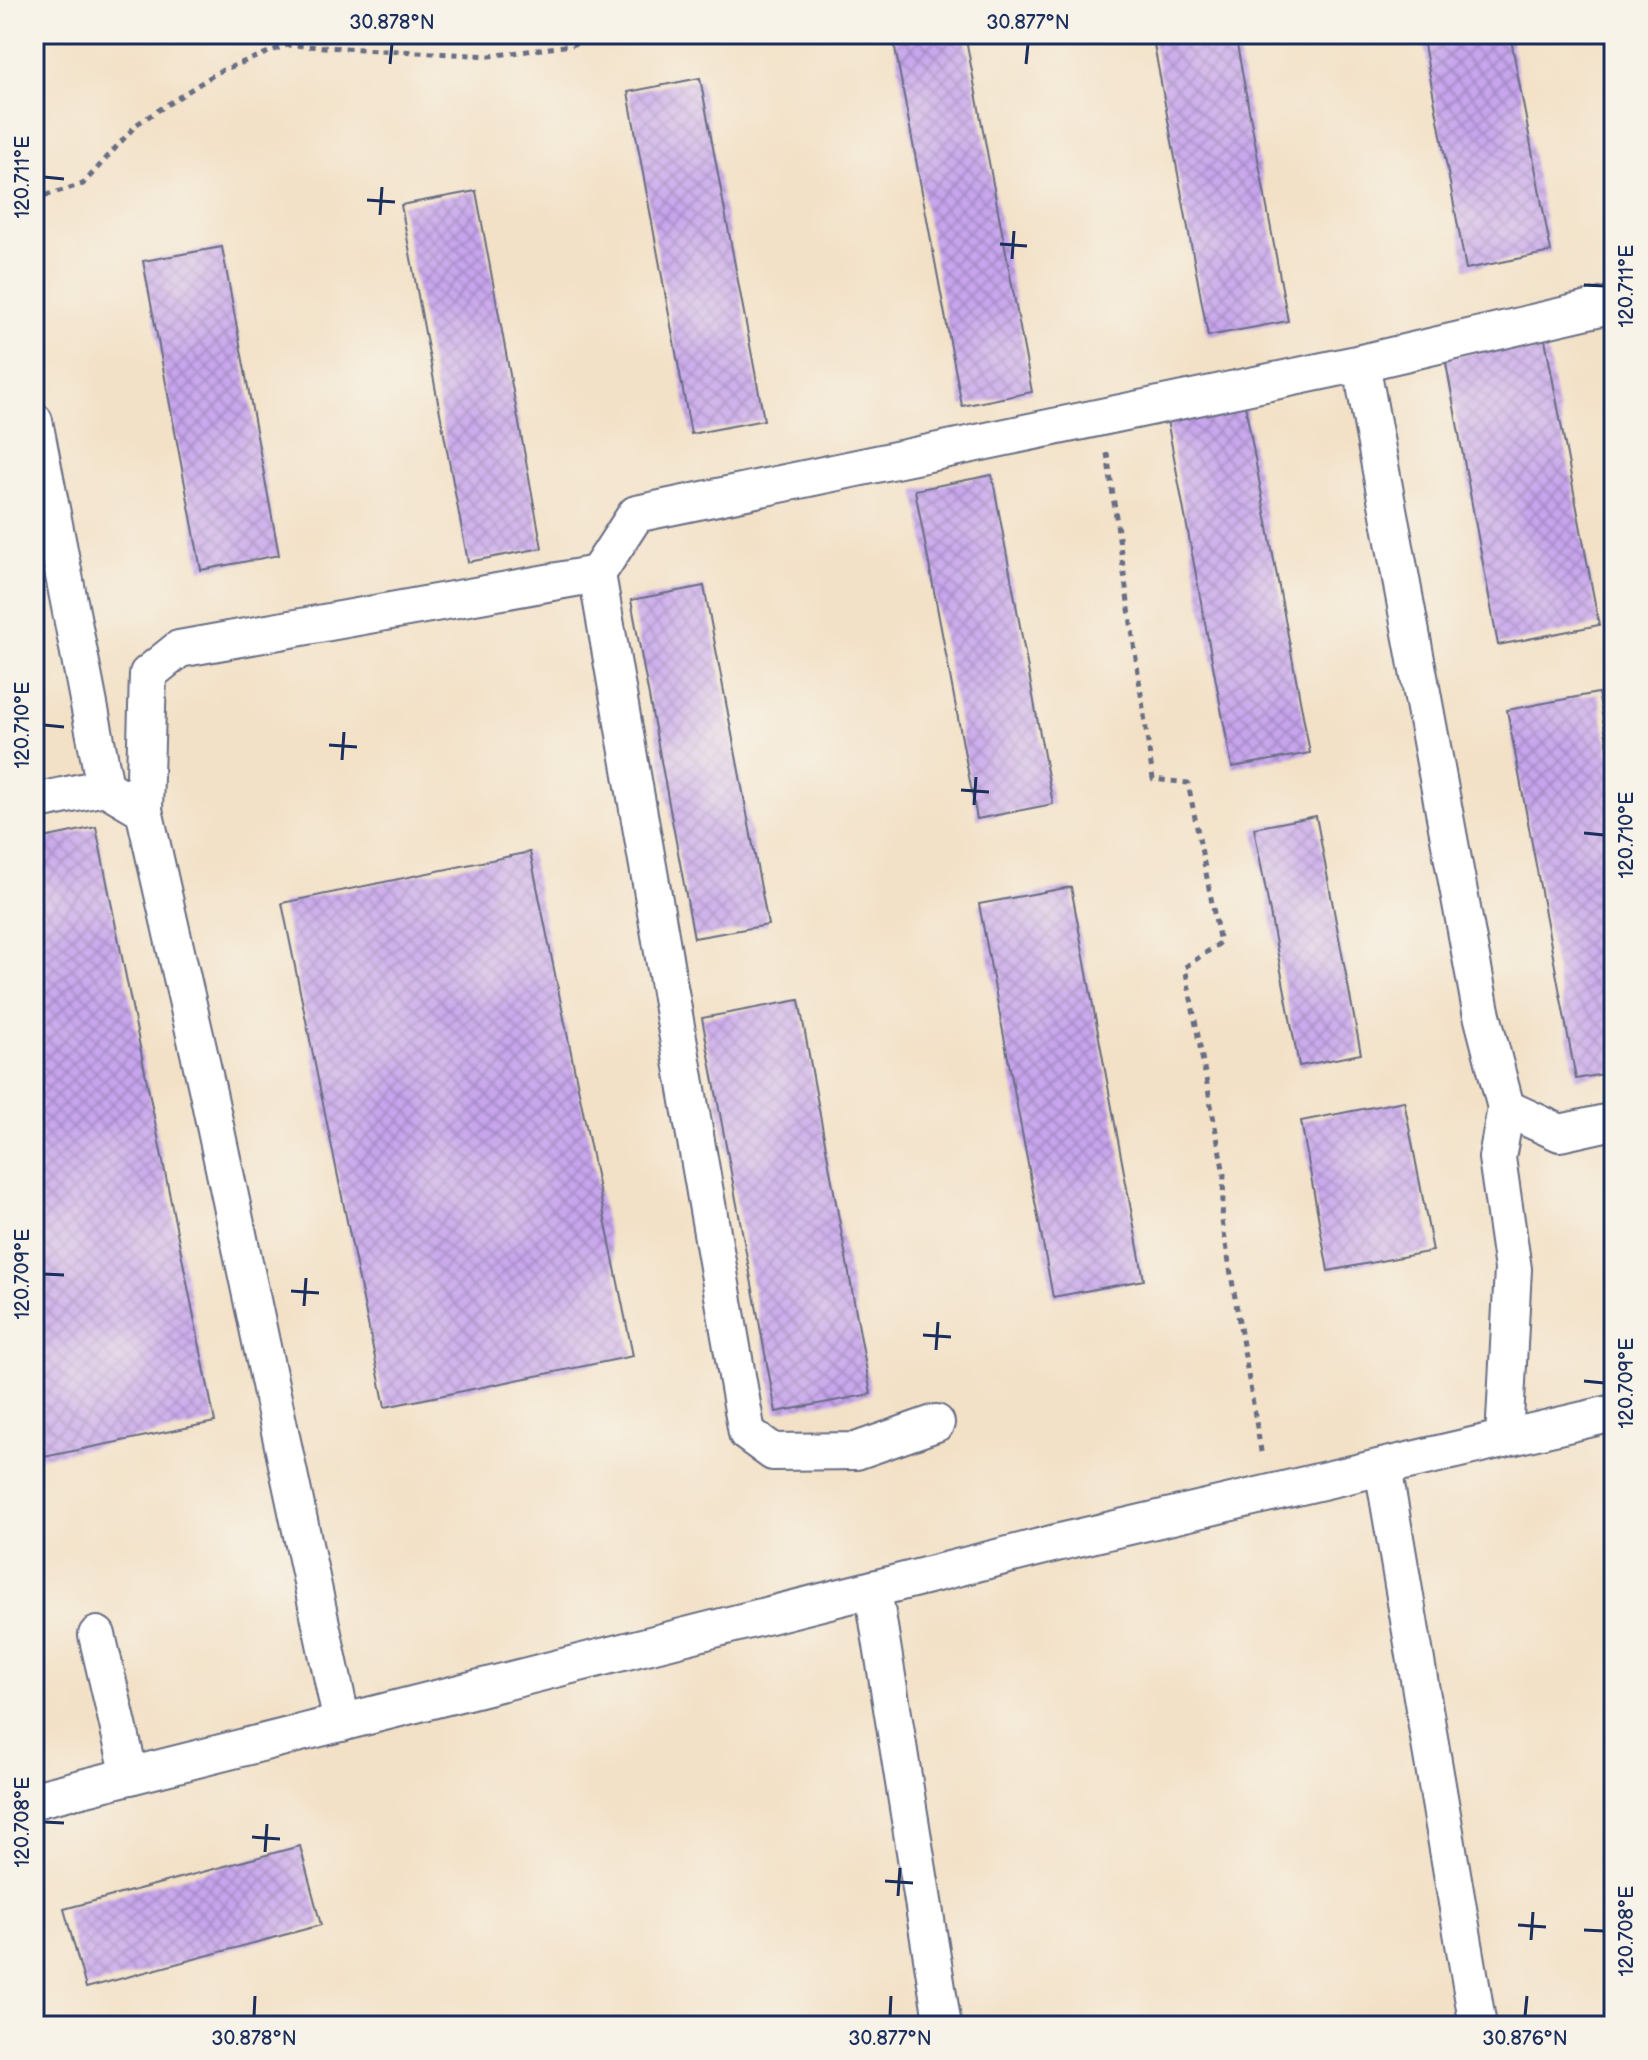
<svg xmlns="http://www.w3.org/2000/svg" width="1648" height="2060" viewBox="0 0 1648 2060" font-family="'Balsamiq Sans',sans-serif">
  <defs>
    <pattern id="building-cross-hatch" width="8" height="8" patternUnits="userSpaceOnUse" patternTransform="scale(2)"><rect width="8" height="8" fill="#c8a5ed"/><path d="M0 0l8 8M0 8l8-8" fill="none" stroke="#a287c3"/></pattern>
  </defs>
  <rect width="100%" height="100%" fill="#f7f3e8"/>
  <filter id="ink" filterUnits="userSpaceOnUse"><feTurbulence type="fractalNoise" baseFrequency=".0125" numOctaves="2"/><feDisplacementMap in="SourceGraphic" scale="16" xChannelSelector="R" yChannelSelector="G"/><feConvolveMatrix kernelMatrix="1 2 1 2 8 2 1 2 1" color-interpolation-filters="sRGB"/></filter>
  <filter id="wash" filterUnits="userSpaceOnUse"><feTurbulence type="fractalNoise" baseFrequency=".006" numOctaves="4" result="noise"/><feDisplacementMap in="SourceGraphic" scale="32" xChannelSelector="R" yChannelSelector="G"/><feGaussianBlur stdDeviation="1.8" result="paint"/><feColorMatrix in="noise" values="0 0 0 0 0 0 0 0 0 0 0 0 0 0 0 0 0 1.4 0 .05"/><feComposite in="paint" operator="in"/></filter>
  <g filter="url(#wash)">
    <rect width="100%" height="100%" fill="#f3e1c7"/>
    <g id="blocks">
      <g fill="url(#building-cross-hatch)">
        <path d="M908,34h57l67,358 -70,14 -69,-369z"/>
        <path d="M1152,34h83l53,287 -80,15z"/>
        <path d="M1422,34h88l41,218 -85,17z"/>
        <path d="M700,78l64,342 -73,14 -63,-342z"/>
        <path d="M476,191l66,357 -74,14 -67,-357z"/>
        <path d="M222,247l57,308 -78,15 -58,-309z"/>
        <path d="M1545,339l54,286 -101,20 -53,-287z"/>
        <path d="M1245,405l65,348 -78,14 -65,-347z"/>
        <path d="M992,475l61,329 -76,15 -62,-329z"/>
        <path d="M704,586l64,339 -74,13 -63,-338z"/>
        <path d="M1598,693l16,85v294l-38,7 -69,-369z"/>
        <path d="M1316,816l45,238 -62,12 -45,-238z"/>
        <path d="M96,827l119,595 -181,37v-619z"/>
        <path d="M530,852l103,504 -248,51 -103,-504z"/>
        <path d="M1071,887l73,393 -91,17 -74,-393z"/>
        <path d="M799,1000l72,394 -95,18 -74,-394z"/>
        <path d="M1404,1101l29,150 -105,20 -27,-150z"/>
        <path d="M300,1846l21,79 -235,63 -22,-79z"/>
      </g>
    </g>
  </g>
  <g filter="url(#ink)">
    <use href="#blocks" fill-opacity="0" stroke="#676d83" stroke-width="2"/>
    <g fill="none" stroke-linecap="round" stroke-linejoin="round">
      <g stroke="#676d83" stroke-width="40">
        <g id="minor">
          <path d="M1361,363l120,648 25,97 -9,50 16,111 -9,170"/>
          <path d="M34,421l71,366"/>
          <path d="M34,802l71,-15 39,23 63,278 135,635"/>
          <path d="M144,810l4,-136 31,-25 418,-75"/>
          <path d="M1506,1108l54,25 54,-12"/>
          <path d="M936,1423l-80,28 -83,1 -26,-19 -150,-859 39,-60 725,-151 253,-59"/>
          <path d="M1383,1467l95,559"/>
          <path d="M873,1589l70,437"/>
          <path d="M97,1635l33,141"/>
          <path d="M34,1800l1022,-257 558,-130"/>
        </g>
      </g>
      <g stroke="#676d83" stroke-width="5" stroke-dasharray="6 6" stroke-linecap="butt">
        <path d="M34,199l49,-15 54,-60 81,-52 69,-27 203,11 82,-11 25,-11"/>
        <path d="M1107,453l46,326 35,4 32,160 -35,24 39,207 -2,47 40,236"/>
      </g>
      <use href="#minor" stroke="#fff" stroke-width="36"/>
    </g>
  </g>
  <path fill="none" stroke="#1b2f5e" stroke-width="3" d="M390,64l2,-20M1026,64l2,-20M44,177l20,2M367,200l28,2M380,215l2,-28M1000,244l27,2M1012,259l2,-28M1584,285l20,1M44,725l20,2M329,745l28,2M342,760l2,-28M961,790l28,2M974,805l2,-28M1584,833l20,2M44,1274l20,1M291,1291l28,2M304,1306l2,-28M923,1335l28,2M936,1350l2,-28M1584,1381l20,2M44,1822l20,1M252,1837l28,2M265,1852l2,-28M885,1881l28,2M898,1896l2,-28M1518,1925l28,2M1584,1930l20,1M1531,1940l2,-28M254,2016l1,-20M890,2016l1,-20M1525,2016l2,-20"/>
  <rect width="1648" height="2060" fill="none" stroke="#f7f3e8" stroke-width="88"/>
  <rect x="44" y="44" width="1560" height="1972" fill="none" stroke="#1b2f5e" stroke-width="3"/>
  <g font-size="20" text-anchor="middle" fill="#1b2f5e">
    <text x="392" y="29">30.878°N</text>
    <text x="1028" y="29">30.877°N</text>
    <text transform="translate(22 177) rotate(-90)" y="7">120.711°E</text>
    <text transform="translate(1626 286) rotate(-90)" y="7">120.711°E</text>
    <text transform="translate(22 725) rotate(-90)" y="7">120.710°E</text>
    <text transform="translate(1626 835) rotate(-90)" y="7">120.710°E</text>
    <text transform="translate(22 1274) rotate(-90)" y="7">120.709°E</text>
    <text transform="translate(1626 1383) rotate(-90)" y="7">120.709°E</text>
    <text transform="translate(22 1822) rotate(-90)" y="7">120.708°E</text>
    <text transform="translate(1626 1931) rotate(-90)" y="7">120.708°E</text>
    <text x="254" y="2045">30.878°N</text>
    <text x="890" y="2045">30.877°N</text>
    <text x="1525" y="2045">30.876°N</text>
  </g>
</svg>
